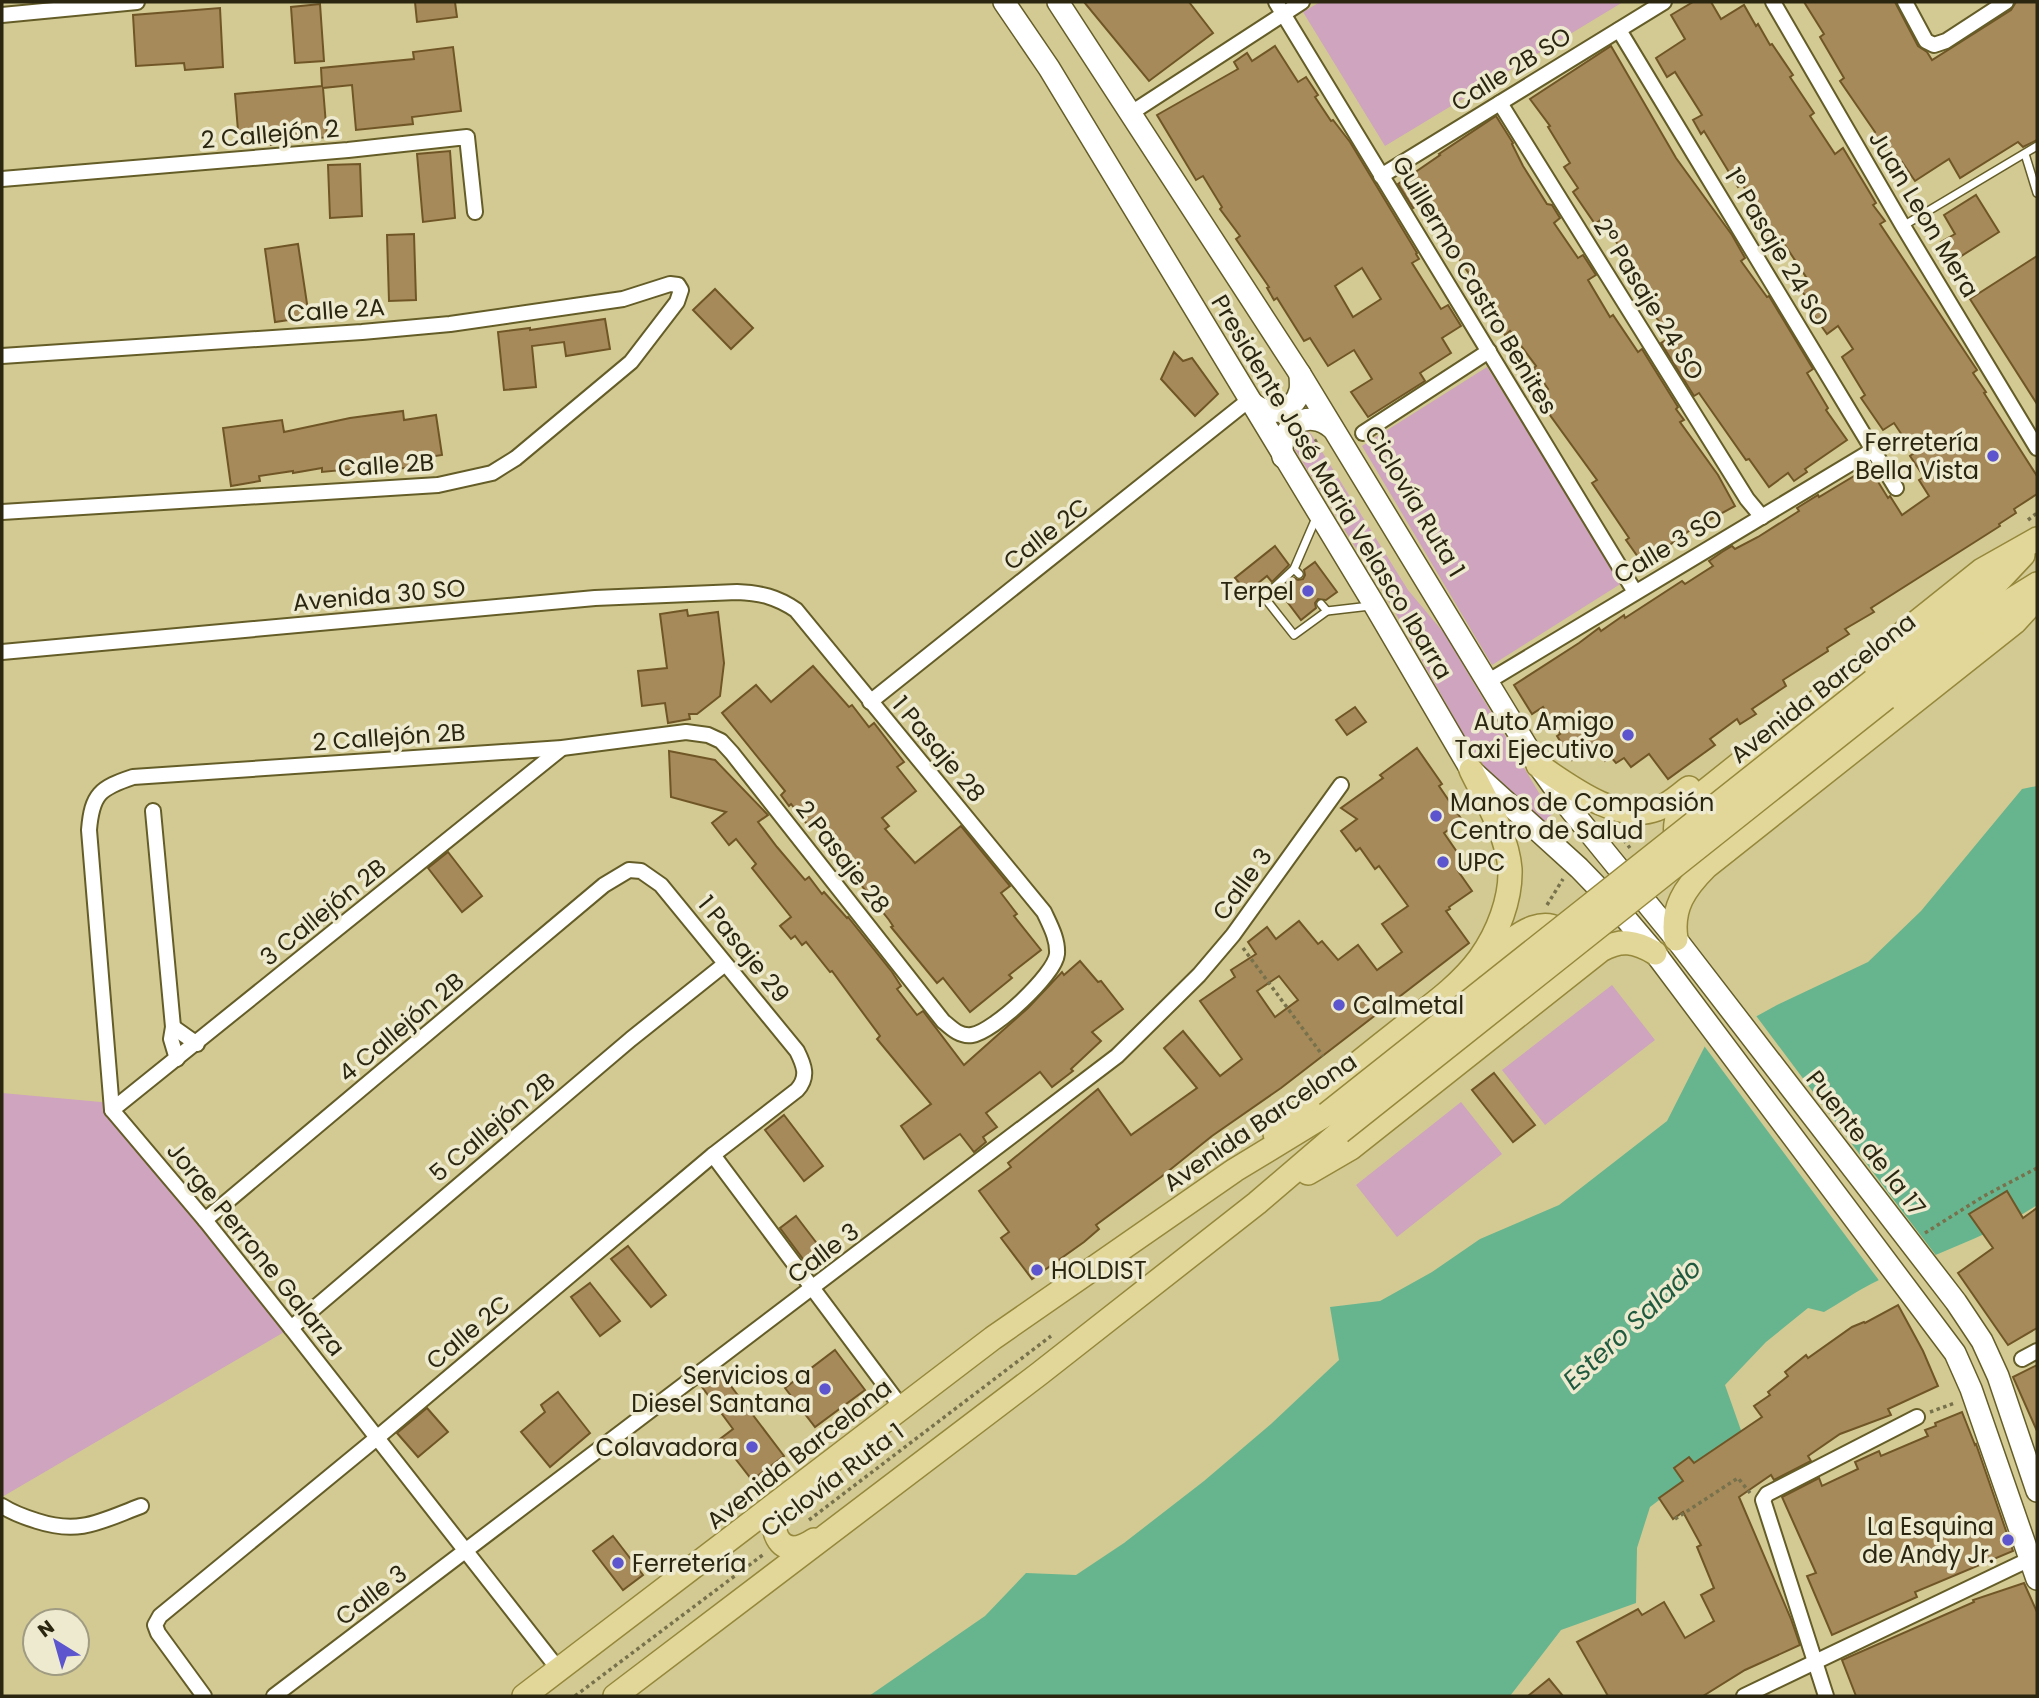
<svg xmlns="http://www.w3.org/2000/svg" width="2039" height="1698" viewBox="0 0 2039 1698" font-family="Poppins,sans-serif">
  <rect width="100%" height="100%" fill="#d3ca93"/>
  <g fill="#cea4be">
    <path d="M1320,2h303l-238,144 -82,-134z"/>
    <path d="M1487,367l135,216 -130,82 -130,-219z"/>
    <path d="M1306,430l5,4 97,156 36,43 95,160 15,19 -13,13 -53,-53 -16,-22 -81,-145 -100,-162v-6z"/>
    <path d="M1612,985l43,55 -110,85 -43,-55z"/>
    <path d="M2,1093l110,10 179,225 -289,169z"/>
    <path d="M1461,1102l41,52 -105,83 -41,-52z"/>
  </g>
  <path fill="#67b58e" d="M2037,786v419c-51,34 -112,51 -166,79 -16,8 -31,19 -47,28l-16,-4 -42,34 -41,43 18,51 -93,71 -13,41 -1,55 -75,27 -51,66h-641l116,-80 41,-43 50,2 48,-32 80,-62 67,-57 68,-64 -9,-53 50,-6 52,-29 48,-33 79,-34 108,-84 39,-77 71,-39 91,-43 53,-51 101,-122z"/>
  <path fill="#d3ca93" d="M1754,1013l145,194 39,51 -57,25 -30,-40 -149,-200z"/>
  <g fill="#a68a5a" stroke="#705626" stroke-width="2" fill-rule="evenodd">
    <path d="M415,2h40l2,15 -40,5z"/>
    <path d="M1084,2h105l24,31 -64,48z"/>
    <path d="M1693,2h18l10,17 23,-14 12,21 2,-2 12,21 2,-1 21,31 -3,2 24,36 -4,3 25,38 8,-6 33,55 -3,2 12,16 -5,3 97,146 -4,3 13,19 -2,1 53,83v18l-23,15 2,4 -17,11 1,2 -129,82 3,4 -29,17 4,5 -22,14 1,3 -45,29 3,6 -34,23 4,5 -16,10 -3,-5 -27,20 5,6 -47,34 -19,-25 -18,13 -7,-9 -8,5 -5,-6 -6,4 -11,-15 -22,14 -15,-24 3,-2 -17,-27 -11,7 -18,-29 65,-42 20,-15 2,3 23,-16 1,3 57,-37 3,3 28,-18 -4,-5 13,-9 10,-6 3,3 23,-12 41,-26 -2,-3 21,-13 1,2 50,-30 19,31 2,-2 12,19 27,-19 -10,-16 5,-3 -14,-21 4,-3 -20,-30 -11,7 -22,-32 4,-3 -23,-38 11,-8 -15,-23 -11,8 -10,-14 -11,-17 3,-2 -13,-18 10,-6 -25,-38 -10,6 -11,-17 -2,1 -10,-14 10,-6 -16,-25 -4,3 -34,-56 -3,3 -8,-14 9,-5 -27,-43 -8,5 -11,-19 29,-19 -14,-24z"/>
    <path d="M1804,2h91l23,44 9,6 5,8 79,-50 5,-8h21v138l-14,7 -5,-5 -58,36 -11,-19 -34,22 -13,-19 -6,4 -13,-19 -3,1 -9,-13 4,-3 -35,-51 4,-3 -24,-41 4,-3z"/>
    <path d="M320,4l4,57 -29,2 -4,-56z"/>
    <path d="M220,8l3,59 -38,3 -1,-7 -48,3 -3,-51z"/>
    <path d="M1275,46l23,36 8,-5 12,18 -3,2 16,24 2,-1 17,22 67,111 -1,1 3,5 -7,4 29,46 7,-4 13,21 -19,12 9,15 -31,20 5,8 -57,36 -17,-25 21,-13 -18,-29 -26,16 -18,-28 -6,3 -27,-43 -3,2 -7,-12 2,-1 -33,-48 4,-3 -20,-27 2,-2 -19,-31 -7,4 -39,-65 81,-46 -4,-7 13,-9 5,8zM1362,268l19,31 -28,18 -18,-31z"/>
    <path d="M1611,46l65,112 56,77 13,23 -4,3 26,36 2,-1 44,73 -6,4 21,35 -2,2 21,30 -42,29 2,3 -13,9 -6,-8 -19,14 -20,-28 -3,1 -47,-67 -5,3 -33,-53 9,-6 -26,-37 3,-2 -23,-34 4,-3 -26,-42 -7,5 -22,-32 5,-4 -14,-21 6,-4 -22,-36 2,-1 -20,-27z"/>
    <path d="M453,47l8,64 -49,6 1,7 -57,6 -4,-45 -29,3 4,49 -56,8 -1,-5 -31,3 -4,-49 87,-8 -1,-18 93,-9 -1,-7z"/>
    <path d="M1496,116l17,27 -1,1 11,22 24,38 5,1 8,13 -6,5 24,35 5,-3 13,20 -8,5 22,37 3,-2 25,37 4,-3 3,5 33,53 -2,2 8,11 -4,2 38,53 17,31 -46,25 -46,33 -17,-24 3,-2 -37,-55 5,-3 -50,-69 2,-2 -10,-14 9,-6 -14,-21 2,-2 -26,-35 -5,4 -12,-19 3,-2 -49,-73 5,-4 -23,-39 -16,10 -15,-24 42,-29 -1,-1z"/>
    <path d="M450,151l5,67 -32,4 -6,-68z"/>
    <path d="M360,164l2,52 -32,2 -2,-53z"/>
    <path d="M1976,195l23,37 -47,30 -11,-20 14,-8 -11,-19z"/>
    <path d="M414,234l2,66 -27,1 -2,-66z"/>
    <path d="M298,244l11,73 -34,5 -10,-73z"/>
    <path d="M2037,256v148l-67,-105z"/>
    <path d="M715,289l38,39 -22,21 -38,-39z"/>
    <path d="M605,319l5,30 -44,7 -2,-14 -32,4 4,41 -32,3 -6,-58 32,-4v2z"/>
    <path d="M1174,352l9,9 9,-3 26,36 -23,22 -34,-37z"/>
    <path d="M403,411l1,9 32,-5 6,40 -32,5 1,7 -27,4 -1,-5 -61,6v-4l-29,5v-2l-34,5 1,5 -29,5 -8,-58 59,-8 2,12 66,-14z"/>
    <path d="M1275,546l14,19 -17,17 -5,-6 -20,16 -12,-14z"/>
    <path d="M1315,562l22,30 -11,8 -8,-1 -3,4 1,5 -15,12 -22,-29 15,-13 4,2 5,-1 2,-4 -1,-5z"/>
    <path d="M687,610l1,6 30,-4 6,51 -4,33 -23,18h-8l1,5 -22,4 -3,-20 -23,3 -4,-35 29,-3 -7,-54z"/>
    <path d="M813,666l36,41 3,-2 17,22 5,-4 30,39 -7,5 19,24 -34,27 7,8 -4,3 30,34 46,-37 49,60 -9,7 16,21 -3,2 27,34 -32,25 3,3 -42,34 -27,-34 -6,5 -46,-56 2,-1 -4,-6 -28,-35 -35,-37 8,-7 -20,-23 -7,6 -16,-20 -2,2 -8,-11 4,-4 -63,-78 34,-28 15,17z"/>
    <path d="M1355,707l11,15 -19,13 -11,-15z"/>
    <path d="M1417,748l25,36 -3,2 23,34 -18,13 22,32 -8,6 14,20 -23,16 1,2 -4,2 23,32 -188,145 -69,48 -51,41 -65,48 3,4 -15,13 -52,37 -31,-41 8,-6 -30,-41 32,-24 -3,-4 90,-74 33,46 66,-47 -33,-40 19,-17 37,45 22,-17 -42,-58 35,-24 -4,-7 25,-16 -8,-12 19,-15 9,12 23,-18 19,23 4,-3 16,19 20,-15 19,25 25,-18 -20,-28 26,-18 -29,-40 -4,3 -15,-21 -4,3 -15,-20 16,-12 -16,-11 42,-30 -3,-3zM1279,976l19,24 -23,17 -18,-26z"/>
    <path d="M669,751l46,9 53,55 -10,7 19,25 28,33 4,-3 13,17 2,-2 23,26 1,-1 44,55 9,14 -4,3 20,26 6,-4 41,54 64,-57 34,-36 2,3 16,-14 18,21 3,-1 22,28 -31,23 9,9 -30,28 2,2 -21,16 -12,-15 -54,41 11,14 -14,10 3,5 -12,10 -14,-18 -36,25 -23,-33 30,-22 -54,-65 3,-3 -48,-65 -2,1 -24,-30 -4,3 -7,-9 -4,3 -11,-13 11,-9 -39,-49 4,-4 -20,-25 -7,6 -17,-22 14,-11 -55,-15z"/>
    <path d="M448,852l34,44 -20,16 -34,-44z"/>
    <path d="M1494,1073l41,52 -22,17 -41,-52z"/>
    <path d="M784,1115l39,51 -19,15 -39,-51z"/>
    <path d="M2007,1191l16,27 14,-10v120l-29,17 -50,-72 35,-25 -24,-34z"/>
    <path d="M796,1216l26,34 -16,13 -26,-35z"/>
    <path d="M628,1246l38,49 -15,12 -40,-48z"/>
    <path d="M590,1283l30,38 -20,15 -29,-39z"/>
    <path d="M1898,1305l25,46 15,35 -50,23 3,6 -51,19 -32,22 3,5 -37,19 -3,-5 -32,22 52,122 9,26 -55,25 -42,26h-95l-31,-54 61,-33 4,6 22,-13 21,36 29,-17 -13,-26 13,-7 -17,-41 4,-2 -18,-33 -10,7 -14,-21 24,-17 -9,-13 15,-11 5,6 68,-46 -8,-11 16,-11 -2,-3 20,-16 -3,-4 21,-17 2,3 44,-31 12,-5 1,1z"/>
    <path d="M835,1350l30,40 -50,37 -30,-39z"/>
    <path d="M2037,1365v66l-24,-54z"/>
    <path d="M721,1373l63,83 -32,24 -32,-41 13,-10 -31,-42z"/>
    <path d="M558,1392l32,41 -40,34 -29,-35 24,-20 -4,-7z"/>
    <path d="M427,1408l21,24 -30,25 -21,-24z"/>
    <path d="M1962,1412l13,33 1,-1 37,107 -98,41 2,5 -85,38 -25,-59 9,-3 -34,-76 37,-19 3,8 36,-17 -3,-7 24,-11 2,5 47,-20 -3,-6 11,-4 -1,-3z"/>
    <path d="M613,1536l30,39 -20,15 -30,-39z"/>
    <path d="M2024,1583l13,29v84h-181l-14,-36 132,-58 -1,-2z"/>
    <path d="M1549,1679l14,17h-35z"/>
  </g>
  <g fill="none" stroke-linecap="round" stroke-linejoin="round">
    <g stroke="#655d28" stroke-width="10">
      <g id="lane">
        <path d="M2025,154l12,39"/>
        <path d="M1903,226l134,-80"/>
        <path d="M1294,569l-30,28 30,38 33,-24"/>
        <path d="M1299,574l-5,-5 22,-51"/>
        <path d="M1321,604l6,7 43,-5"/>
      </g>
    </g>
    <g stroke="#655d28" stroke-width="18">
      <g id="street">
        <path d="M1276,2l359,590"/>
        <path d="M1773,2l130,224 134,222"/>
        <path d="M1905,2l21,39 8,4 12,-4 60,-39"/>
        <path d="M2,15l135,-13"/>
        <path d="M1619,30l277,458"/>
        <path d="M1500,103l247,396 15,18"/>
        <path d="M1131,113l171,-111"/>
        <path d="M1381,176l283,-174"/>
        <path d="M2,179l346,-29 119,-13 8,75"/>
        <path d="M2,356l360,-24 88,-8 173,-25 47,-15 8,1 3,5 -4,12 -46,60 -115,96 -24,15 -54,12 -436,27"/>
        <path d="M1363,433l126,-82"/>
        <path d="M2,652l593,-54 142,-6c24,1 40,5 59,18l248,302c6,13 14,27 13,42 -2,21 -64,78 -85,81 -12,2 -21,-7 -29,-14l-211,-268 -11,-12 -13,-6 -22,-3 -124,16 -429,29c-33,11 -41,17 -44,53l23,280 93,110 86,108 268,342"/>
        <path d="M1487,682l386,-232"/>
        <path d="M870,702l379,-302"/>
        <path d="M153,811l20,216 -2,12 6,20"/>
        <path d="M173,1027l24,17"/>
        <path d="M112,1110l450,-362"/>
        <path d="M713,1155l189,253"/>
        <path d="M291,1328l340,-289 94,-75"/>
        <path d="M2022,1359l15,-8"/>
        <path d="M2,1506c11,7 22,11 35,15 43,14 64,0 104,-15"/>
        <path d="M204,1696l-46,-63 -3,-8 5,-9 218,-179 335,-282 84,-65c12,-13 7,-25 0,-39l-136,-166 -20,-14 -12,-1 -25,15 -399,335"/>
        <path d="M274,1696l843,-640 82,-81 34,-40 108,-150"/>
        <path d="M1744,1696l286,-137"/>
        <path d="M1826,1696l-63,-196 4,-6 150,-77"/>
      </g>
    </g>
    <g stroke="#655d28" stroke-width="24">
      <g id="secondary">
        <path d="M1004,2l45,66 326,538 96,164 108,98 31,32 45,53 300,400 16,36 66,190"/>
        <path d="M1058,2l242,372 238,391 28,39 110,135 280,363 26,39 16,35 39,115"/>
        <path d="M1249,400c16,17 45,16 51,-10 1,-5 0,-12 0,-16"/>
        <path d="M1283,457c-7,-30 25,-50 49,-29"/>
      </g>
    </g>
    <g stroke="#95883c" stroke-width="26">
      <g id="primary">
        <path d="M1873,681l120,-94 30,-32"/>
        <path d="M1886,698l117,-93 34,-21"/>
        <path d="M1538,765c31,21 80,59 119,44 12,-4 22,-14 32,-21"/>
        <path d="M1727,850c-31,11 -62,0 -48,-38l303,-242 55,-31"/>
        <path d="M1676,939c-5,-31 9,-51 30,-72l309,-245 22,-24"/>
        <path d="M1481,965c27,-20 61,-62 90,-24"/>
        <path d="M1275,1134c39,-36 80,-69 122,-102 29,-23 61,-44 83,-74 18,-25 31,-59 30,-89 -3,-35 -24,-68 -39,-99"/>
        <path d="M1308,1173l43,-25 250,-198c20,-11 34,-9 54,3"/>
        <path d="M791,1502c-5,5 -11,11 -14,17 -6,13 2,28 16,29 8,0 15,-4 21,-8"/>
        <path d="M524,1696l469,-358 242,-168 92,-56"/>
        <path d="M615,1696l424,-322 218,-171 83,-71"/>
      </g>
    </g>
    <g stroke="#77714c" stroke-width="3.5" stroke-dasharray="3.5 3.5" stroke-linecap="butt">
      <path d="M1303,449l14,-9"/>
      <path d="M2028,520l9,-7"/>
      <path d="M1615,829l15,19"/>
      <path d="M1547,905l16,-26"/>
      <path d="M1243,948l80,108"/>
      <path d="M1225,1150l32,-26"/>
      <path d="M1925,1233l59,-37 53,-28"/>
      <path d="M1930,1412l25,-9"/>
      <path d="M1675,1519l63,-41 12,15"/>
      <path d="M809,1520l242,-184"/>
      <path d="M575,1696l189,-142"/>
    </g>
    <use href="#lane" stroke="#fff" stroke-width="7"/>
    <use href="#street" stroke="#fff" stroke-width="14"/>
    <use href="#secondary" stroke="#fff" stroke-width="21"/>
    <use href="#primary" stroke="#e2d798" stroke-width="23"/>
    <g stroke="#95883c" stroke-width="26" stroke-linecap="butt">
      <g id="primary-bridge">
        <path d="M1327,1114l546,-433"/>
        <path d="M1340,1132l546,-434"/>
      </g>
    </g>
    <use href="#primary-bridge" stroke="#e2d798" stroke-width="23"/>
  </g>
  <g fill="#5c55ce" stroke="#eeeacf" stroke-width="2.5">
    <circle cx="1993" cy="456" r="7"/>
    <circle cx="1308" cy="591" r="7"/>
    <circle cx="1628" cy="735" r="7"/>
    <circle cx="1436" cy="816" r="7"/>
    <circle cx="1443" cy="862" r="7"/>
    <circle cx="1339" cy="1005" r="7"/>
    <circle cx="1037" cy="1270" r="7"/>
    <circle cx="825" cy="1389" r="7"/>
    <circle cx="752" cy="1447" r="7"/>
    <circle cx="2008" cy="1540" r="7"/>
    <circle cx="618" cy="1563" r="7"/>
  </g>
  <g text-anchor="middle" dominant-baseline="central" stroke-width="7" stroke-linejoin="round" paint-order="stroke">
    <g font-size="24" fill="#2a2610" stroke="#eeeacf">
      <text transform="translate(1511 69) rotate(-32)">Calle 2B SO</text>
      <text transform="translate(270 134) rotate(-5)">2 Callejón 2</text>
      <text transform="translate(1924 214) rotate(59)">Juan Leon Mera</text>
      <text transform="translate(1777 247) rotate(59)">1º Pasaje 24 SO</text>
      <text transform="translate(1475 285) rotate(59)">Guillermo Castro Benites</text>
      <text transform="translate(1649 299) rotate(58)">2º Pasaje 24 SO</text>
      <text transform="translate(336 310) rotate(-4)">Calle 2A</text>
      <text transform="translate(386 465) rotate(-4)">Calle 2B</text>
      <text transform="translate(1332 487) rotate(59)">Presidente José Maria Velasco Ibarra</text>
      <text transform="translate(1415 501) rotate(59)">Ciclovía Ruta 1</text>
      <text transform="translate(1046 534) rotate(-38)">Calle 2C</text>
      <text transform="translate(1668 546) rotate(-31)">Calle 3 SO</text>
      <text transform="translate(379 595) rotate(-5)">Avenida 30 SO</text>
      <text transform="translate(1823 688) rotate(-38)">Avenida Barcelona</text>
      <text transform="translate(389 737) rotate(-4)">2 Callejón 2B</text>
      <text transform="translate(939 749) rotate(50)">1 Pasaje 28</text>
      <text transform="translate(843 857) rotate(52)">2 Pasaje 28</text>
      <text transform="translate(1242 884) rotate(-54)">Calle 3</text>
      <text transform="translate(323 912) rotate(-39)">3 Callejón 2B</text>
      <text transform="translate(744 949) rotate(51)">1 Pasaje 29</text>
      <text transform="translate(401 1027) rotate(-40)">4 Callejón 2B</text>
      <text transform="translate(1260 1122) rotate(-34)">Avenida Barcelona</text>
      <text transform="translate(492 1127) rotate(-40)">5 Callejón 2B</text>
      <text transform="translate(1866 1143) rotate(52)">Puente de la 17</text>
      <text transform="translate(256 1249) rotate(51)">Jorge Perrone Galarza</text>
      <text transform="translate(823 1253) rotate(-37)">Calle 3</text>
      <text transform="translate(468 1332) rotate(-40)">Calle 2C</text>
      <text transform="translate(799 1454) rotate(-38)">Avenida Barcelona</text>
      <text transform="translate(832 1480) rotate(-37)">Ciclovía Ruta 1</text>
      <text transform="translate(371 1595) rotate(-37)">Calle 3</text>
    </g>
    <g font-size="24" fill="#2a2610" stroke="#eeeacf" text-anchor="end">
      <text x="1979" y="442">Ferretería<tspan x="1979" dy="28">Bella Vista</tspan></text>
      <text x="1294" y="591">Terpel</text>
      <text x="1614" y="721">Auto Amigo<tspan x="1614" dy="28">Taxi Ejecutivo</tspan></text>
      <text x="1450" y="802" text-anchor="start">Manos de Compasión<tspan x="1450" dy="28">Centro de Salud</tspan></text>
      <text x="1457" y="862" text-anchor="start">UPC</text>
      <text x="1353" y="1005" text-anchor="start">Calmetal</text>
      <text x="1051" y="1270" text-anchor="start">HOLDIST</text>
      <text x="811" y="1375">Servicios a<tspan x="811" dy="28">Diesel Santana</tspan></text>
      <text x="738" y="1447">Colavadora</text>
      <text x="1994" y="1526">La Esquina<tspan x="1994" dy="28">de Andy Jr.</tspan></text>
      <text x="632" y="1563" text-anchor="start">Ferretería</text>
    </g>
    <g font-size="26" font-style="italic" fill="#1f5a3f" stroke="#eeeacf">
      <text transform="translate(1632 1324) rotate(-43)">Estero Salado</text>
    </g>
  </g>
  <rect width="2039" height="1698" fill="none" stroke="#2a2610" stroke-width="7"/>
  <g transform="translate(56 1642) rotate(323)"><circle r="33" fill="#eeeacf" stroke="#a09c83" stroke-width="2"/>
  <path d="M0-5L12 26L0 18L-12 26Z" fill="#5c55ce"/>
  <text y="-10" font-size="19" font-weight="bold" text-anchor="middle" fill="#2a2610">N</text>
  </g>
</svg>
